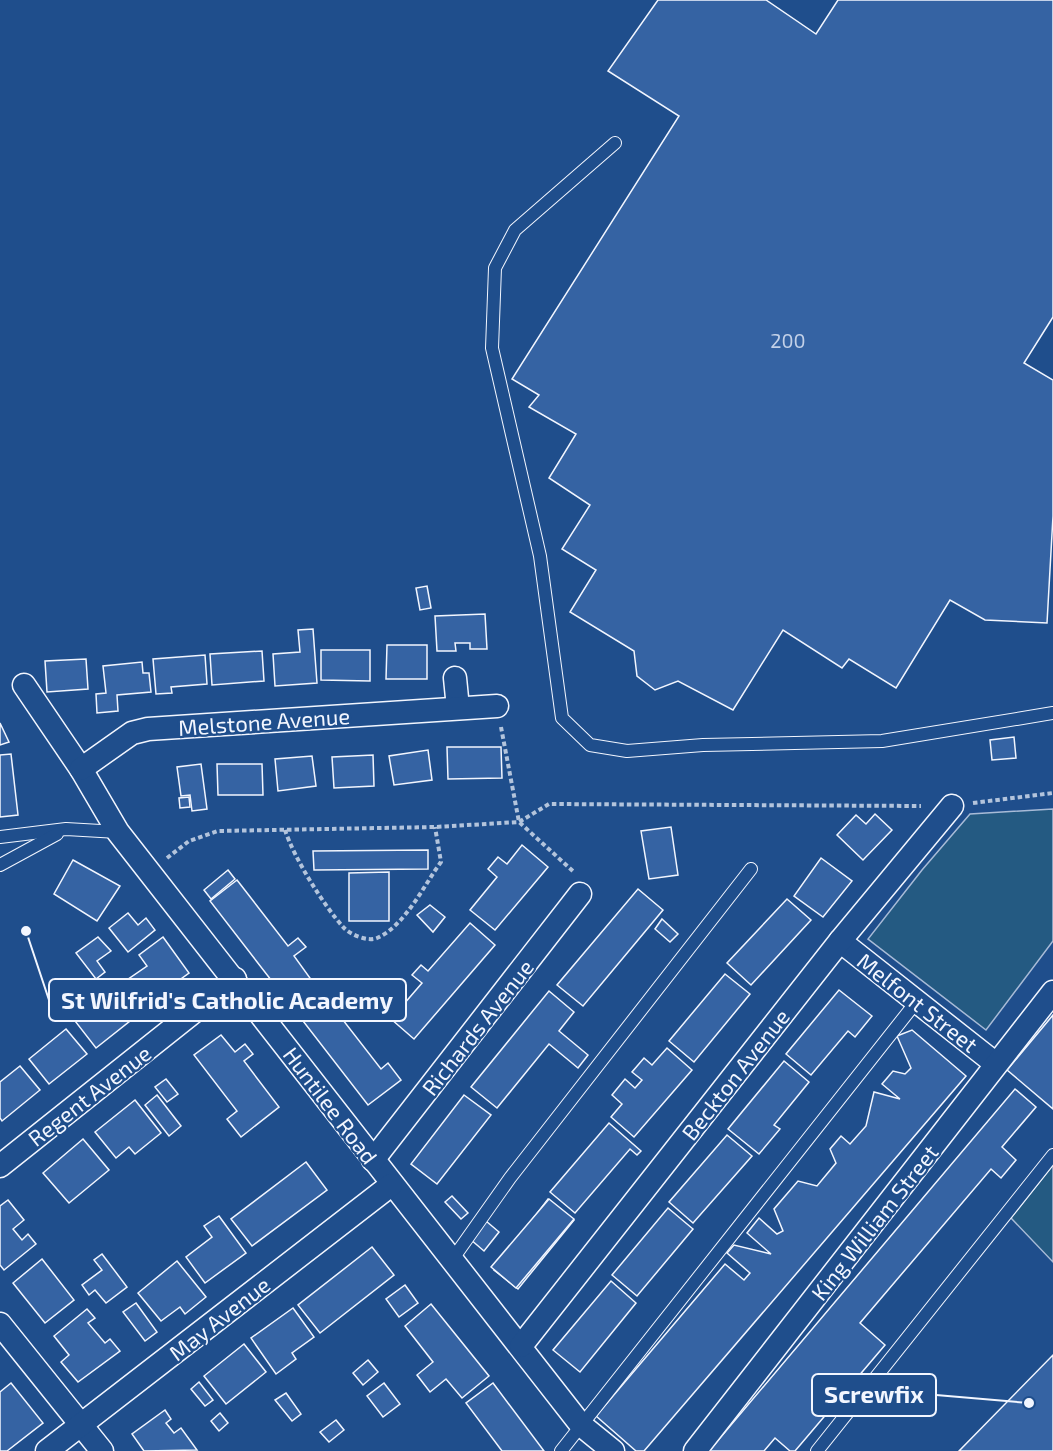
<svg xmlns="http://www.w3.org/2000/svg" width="1053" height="1451" viewBox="0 0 1053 1451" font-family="'Exo 2',sans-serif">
  <rect width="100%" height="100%" fill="#1f4e8c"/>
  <g fill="#245a82" stroke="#a8bbd7" stroke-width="1.5">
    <path d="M1053,809v132l-67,89 -118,-91 54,-69 48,-56z"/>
    <path d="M1053,1165v97l-42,-44z"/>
  </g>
  <g fill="#3563a3" stroke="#f2f6ff" stroke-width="1.5">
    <path d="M658,0h108l50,34 22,-34h215v317l-29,46 29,17v136l-6,107 -62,-3 -35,-20 -54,88 -47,-29 -7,9 -59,-38 -50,80 -55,-29 -23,9 -18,-14 -3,-25 -64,-39 26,-42 -34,-21 28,-44 -41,-27 27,-44 -47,-27 10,-12 -27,-16 167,-263 -71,-45z"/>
    <path d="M427,586l4,22 -11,2 -4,-22z"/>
    <path d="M485,614l2,35h-17v-6h-15l1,8h-19l-2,-35z"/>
    <path d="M313,629l4,54 -42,3 -2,-32 27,-2 -2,-22z"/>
    <path d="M387,645h40v34h-41z"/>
    <path d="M321,650h49v31l-49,-1z"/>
    <path d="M262,651l2,30 -52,4 -2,-31z"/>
    <path d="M205,655l2,29 -36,3 1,6 -16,1 -3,-35z"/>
    <path d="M86,659l2,30 -41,3 -2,-31z"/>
    <path d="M142,662l1,11h6l2,19 -34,3 1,16 -21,2 -1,-19 10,-1 -3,-27z"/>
    <path d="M0,723l9,19 -9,3z"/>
    <path d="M1014,737l2,21 -24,2 -2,-20z"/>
    <path d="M447,747h54l1,31 -54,1z"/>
    <path d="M428,750l4,30 -38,5 -5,-29z"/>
    <path d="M11,754l7,61 -18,2v-62z"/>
    <path d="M373,755l1,31 -40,2 -2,-31z"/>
    <path d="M312,756l4,30 -38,5 -3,-32z"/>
    <path d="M201,764l6,45 -15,2 -2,-16 -9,1 -4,-29z"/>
    <path d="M217,764h45l1,31h-45z"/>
    <path d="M189,797l1,10 -10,1 -1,-10z"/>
    <path d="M875,814l17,16 -29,30 -26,-25 19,-20 10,9z"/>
    <path d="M671,827l7,48 -29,4 -8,-48z"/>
    <path d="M522,845l26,22 -53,63 -25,-20 27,-33 -9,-8 10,-12 9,7z"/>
    <path d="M428,850v19l-114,1 -1,-19z"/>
    <path d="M821,858l31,23 -29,36 -29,-21z"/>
    <path d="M73,860l47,26 -23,35 -43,-27z"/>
    <path d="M228,870l7,9 -24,20 -7,-9z"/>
    <path d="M389,872v49h-40v-48z"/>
    <path d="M237,880l51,66 10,-8 8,9 -12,9 16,22 -25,20 -75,-97z"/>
    <path d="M638,889l25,21 -80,96 -26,-21z"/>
    <path d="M787,899l24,21 -60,65 -24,-22z"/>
    <path d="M430,905l15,12 -12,15 -16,-17z"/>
    <path d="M128,913l10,12 8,-7 9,12 -27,22 -19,-24z"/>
    <path d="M662,919l16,15 -8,8 -15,-13z"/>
    <path d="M470,923l25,22 -81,94 -23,-20 31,-36 -10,-8 9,-10 7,6z"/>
    <path d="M98,937l13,14 -14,10 8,11 -9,7 -20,-26z"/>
    <path d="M163,937l26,36 -47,34 -18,-25 23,-16 -8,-11z"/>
    <path d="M725,974l25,20 -56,68 -25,-21z"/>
    <path d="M327,981l11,14 -9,7 52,67 7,-6 13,17 -33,25 -75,-97z"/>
    <path d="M114,990l21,27 -39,31 -21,-27z"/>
    <path d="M839,990l33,26 -17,21 -7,-6 -37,44 -25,-21z"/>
    <path d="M549,991l25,21 -15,19 29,24 -10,13 -29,-24 -52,64 -26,-21z"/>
    <path d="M1053,1015v94l-46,-39z"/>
    <path d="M66,1029l21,25 -38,30 -20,-25z"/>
    <path d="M912,1030l54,46 -322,375h-8l-40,-35 129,-152 19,16 6,-7 -23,-20 7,-8 37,9 -24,-21 12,-15 18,16 6,-3 -9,-22 24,-28 19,5 19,-23 -6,-14 11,-13 9,8 16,-18 8,-34 26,7 -18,-15 11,-13 12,3 6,-6 -14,-32z"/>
    <path d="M221,1035l14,17 10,-8 8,10 -9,7 35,46 -38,30 -14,-18 10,-8 -43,-56z"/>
    <path d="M667,1048l25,22 -58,67 -23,-20 11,-13 -10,-9 13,-16 10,9 7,-8 -10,-8 12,-14 8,7z"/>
    <path d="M784,1061l25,21 -35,43 6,4 -21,25 -31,-25z"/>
    <path d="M20,1066l20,24 -38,31 -2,-3v-36z"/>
    <path d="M166,1079l12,15 -11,8 -12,-15z"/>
    <path d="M1015,1089l21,18 -34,40 14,13 -15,18 -10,-9 -131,154 25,22 -90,106h-5l-15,-13 -11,13h-55z"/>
    <path d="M157,1095l24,31 -12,10 -24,-31z"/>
    <path d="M464,1095l27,20 -54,69 -26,-20z"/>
    <path d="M135,1100l26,33 -26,21 -6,-7 -13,11 -21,-26z"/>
    <path d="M609,1123l32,28 -4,4 -7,-6 -55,64 -25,-21z"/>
    <path d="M727,1135l25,21 -59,67 -24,-21z"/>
    <path d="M83,1139l26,31 -40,33 -26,-30z"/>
    <path d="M306,1162l21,28 -75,56 -21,-27z"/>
    <path d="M452,1196l16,17 -7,6 -16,-17z"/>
    <path d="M548,1199l26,21 -56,69 -24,-19z"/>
    <path d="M549,1199l25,20 -58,69 -25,-21z"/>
    <path d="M8,1200l16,20 -11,9 9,11 6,-6 8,10 -32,26 -4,-5v-59z"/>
    <path d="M668,1208l25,21 -56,67 -25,-21z"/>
    <path d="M219,1216l27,37 -41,30 -19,-26 26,-20 -8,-11z"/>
    <path d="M486,1221l13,11 -15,19 -14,-12z"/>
    <path d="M372,1247l22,28 -74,58 -22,-28z"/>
    <path d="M102,1254l25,33 -21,16 -11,-13 -6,5 -7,-10 20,-15 -8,-10z"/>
    <path d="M42,1259l32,41 -29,23 -32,-40z"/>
    <path d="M177,1261l29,36 -21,17 -5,-7 -19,14 -23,-28z"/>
    <path d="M611,1281l25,22 -56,69 -27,-22z"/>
    <path d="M405,1285l13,18 -19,14 -13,-18z"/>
    <path d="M136,1303l21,29 -12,9 -22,-29z"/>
    <path d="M431,1304l58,72 -27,22 -16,-19 -16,13 -13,-17 16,-13 -28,-36z"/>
    <path d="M293,1308l21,29 -22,16 4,6 -20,15 -25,-36z"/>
    <path d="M87,1309l8,9 -7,5 17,20 5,-4 10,12 -42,31 -17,-20 8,-7 -15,-19z"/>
    <path d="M244,1344l22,28 -40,32 -22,-28z"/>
    <path d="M1053,1355v96h-94z"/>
    <path d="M368,1360l10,12 -15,13 -10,-12z"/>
    <path d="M199,1382l14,18 -8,6 -14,-17z"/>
    <path d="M11,1383l32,40 -36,28h-7v-59z"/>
    <path d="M384,1383l16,21 -17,13 -16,-21z"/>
    <path d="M493,1383l51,68h-42l-36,-48z"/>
    <path d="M286,1393l15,21 -9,7 -17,-21z"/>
    <path d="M165,1410l6,9 -5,4 8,10 7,-5 16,22 -53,1 -12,-17z"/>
    <path d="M220,1413l8,10 -9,8 -8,-10z"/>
    <path d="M336,1420l8,10 -15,12 -9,-10z"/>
  </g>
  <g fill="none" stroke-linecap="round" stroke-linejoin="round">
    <g stroke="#f2f6ff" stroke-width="14">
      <g id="service">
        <path d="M615,143l-100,87 -20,38 -3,80 48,208 22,162 28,27 37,6 76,-6 179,-4 171,-28"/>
        <path d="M0,837l66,-8 52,3"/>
        <path d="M0,865l57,-31"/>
        <path d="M452,1260l58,-82 241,-309"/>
        <path d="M561,1451l356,-450"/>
        <path d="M817,1451l236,-296"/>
      </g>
    </g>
    <g stroke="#f2f6ff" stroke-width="25">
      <g id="minor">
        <path d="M455,678l3,30"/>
        <path d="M24,685l57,84 37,63 463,593 32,26"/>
        <path d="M81,769l51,-36 16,-4 349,-23"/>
        <path d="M840,941l156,123"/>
        <path d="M373,1160l207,-266"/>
        <path d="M0,1166l235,-187"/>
        <path d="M0,1324l102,127"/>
        <path d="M521,1346l319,-405 112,-135"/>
        <path d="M47,1451l344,-266"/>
        <path d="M695,1451l358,-459"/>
      </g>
    </g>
    <g stroke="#b3c4dc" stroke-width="4" stroke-dasharray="4.5 3" stroke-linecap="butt">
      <path d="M501,727l18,95 56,51"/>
      <path d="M973,803l80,-10"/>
      <path d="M285,830c9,28 39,76 59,98 7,7 24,14 33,10 28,-12 47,-53 64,-76l-6,-35"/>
      <path d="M167,858l22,-17 29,-10 217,-4 84,-5 30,-18 372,2"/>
    </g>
    <use href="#service" stroke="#1f4e8c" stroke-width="12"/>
    <use href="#minor" stroke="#1f4e8c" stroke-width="22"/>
  </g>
  <g text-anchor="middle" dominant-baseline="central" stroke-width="4.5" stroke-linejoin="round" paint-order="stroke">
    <g font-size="20" fill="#c3d1e8">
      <text x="788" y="340">200</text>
    </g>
    <g font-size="22" fill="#f2f6ff" stroke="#1f4e8c">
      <text transform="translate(264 721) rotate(-4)">Melstone Avenue</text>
      <text transform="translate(918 1002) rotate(38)">Melfont Street</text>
      <text transform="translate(477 1027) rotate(-52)">Richards Avenue</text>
      <text transform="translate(735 1074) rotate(-52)">Beckton Avenue</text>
      <text transform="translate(89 1095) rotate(-38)">Regent Avenue</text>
      <text transform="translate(331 1105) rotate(53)">Huntilee Road</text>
      <text transform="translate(874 1222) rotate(-52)">King William Street</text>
      <text transform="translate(219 1318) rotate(-38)">May Avenue</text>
    </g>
  </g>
  <path fill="none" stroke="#f2f6ff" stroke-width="2" d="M26 931L49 1000M1029 1403L936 1395"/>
  <g fill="#f2f6ff" stroke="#1f4e8c" stroke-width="2">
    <circle cx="26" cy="931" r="6"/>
    <circle cx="1029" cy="1403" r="6"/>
  </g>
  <g fill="#1f4e8c" stroke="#f2f6ff" stroke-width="2">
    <rect x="49" y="979" width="357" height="42" rx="6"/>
    <rect x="812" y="1374" width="124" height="42" rx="6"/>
  </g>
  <g font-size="24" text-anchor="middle" font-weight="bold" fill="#f2f6ff">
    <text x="227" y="1009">St Wilfrid's Catholic Academy</text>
    <text x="874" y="1403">Screwfix</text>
  </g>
</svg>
